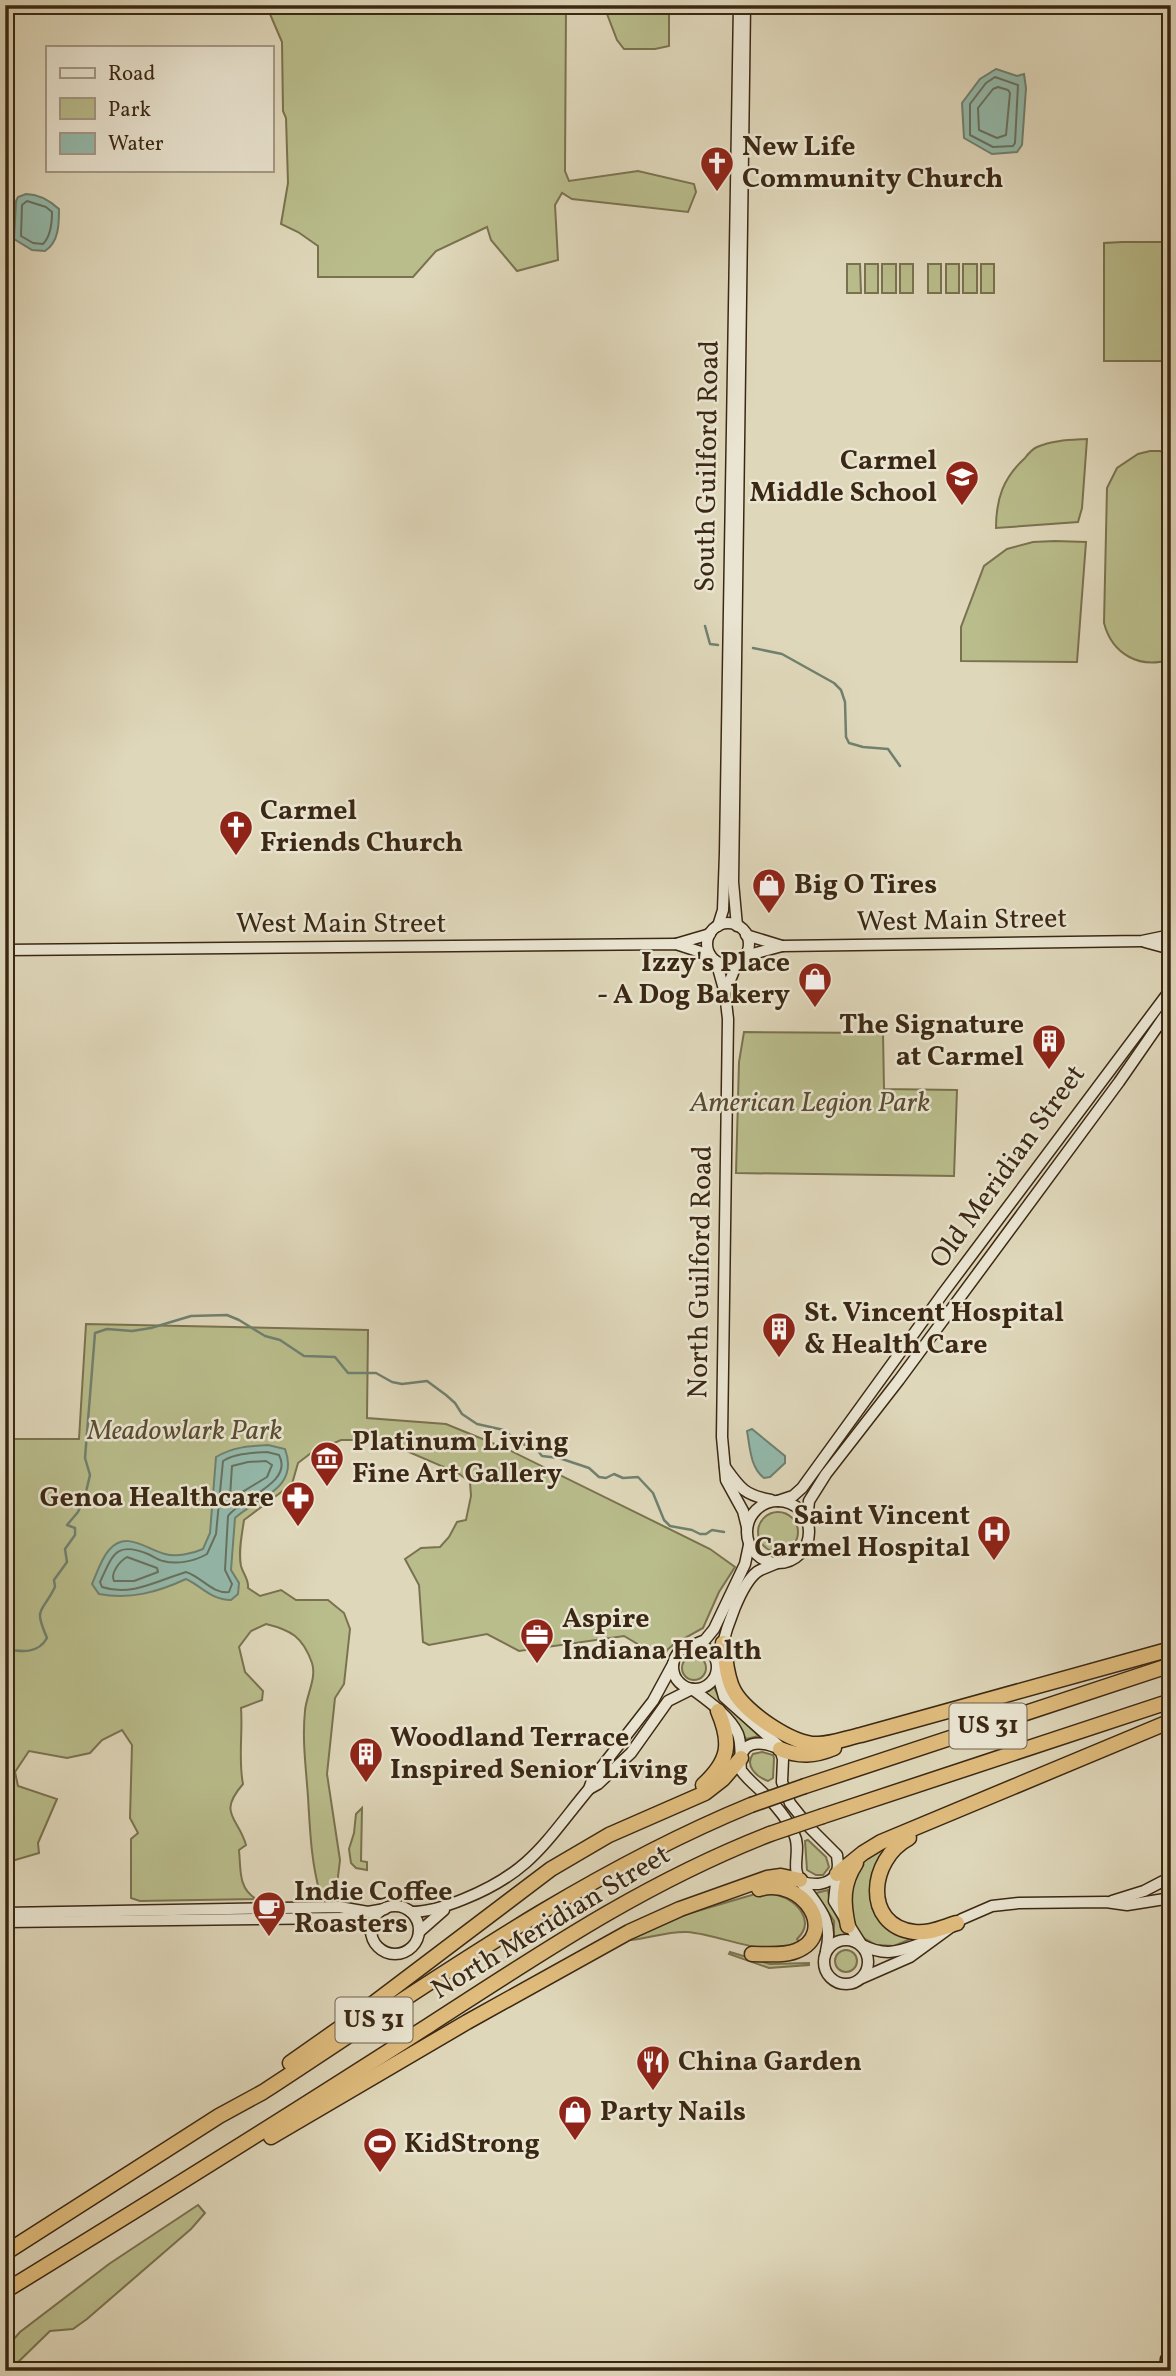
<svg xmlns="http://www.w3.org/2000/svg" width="1176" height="2376" viewBox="0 0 1176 2376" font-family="Vollkorn,serif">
  <rect width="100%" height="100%" fill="#dfd7ba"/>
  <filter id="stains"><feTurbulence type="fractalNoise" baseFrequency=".00286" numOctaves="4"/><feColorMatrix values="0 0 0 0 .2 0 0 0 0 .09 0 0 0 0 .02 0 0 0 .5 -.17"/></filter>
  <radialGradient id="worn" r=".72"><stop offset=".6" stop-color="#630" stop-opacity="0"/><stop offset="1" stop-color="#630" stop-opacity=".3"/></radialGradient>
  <g fill="#b9bc8b" stroke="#7a724f" stroke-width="2">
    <path d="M252,5h314l-1,166 4,10 69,-10 56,13 2,8 -8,20 -116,-13 -10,-6 -7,12 3,55 -41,11 -26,-31 -4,-13 -51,24 -23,26h-95v-31l-20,-14 -17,-8 7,-41 -2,-65 -3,-7 -1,-69 -12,-28z"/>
    <path d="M583,5h86v41l-14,3h-31l-7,-9 -10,-26z"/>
    <path d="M1122,242h49v119h-67v-118z"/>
    <path d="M847,264h13l1,29h-14z"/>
    <rect x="865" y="264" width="13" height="29"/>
    <rect x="882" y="264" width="14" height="29"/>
    <rect x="900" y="264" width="13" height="29"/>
    <rect x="928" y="264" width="13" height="29"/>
    <rect x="946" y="264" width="13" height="29"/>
    <rect x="963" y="264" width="14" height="29"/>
    <rect x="981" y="264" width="13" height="29"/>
    <path d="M1087,439l-5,69 -4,14 -82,6c0,-29 7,-50 29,-70 3,-4 8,-9 12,-11 16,-7 33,-7 50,-8z"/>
    <path d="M1150,451h10l11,4v204c-31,11 -59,-5 -67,-36l3,-135 10,-20 21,-14z"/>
    <path d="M1055,541l31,1 -9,120 -116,-1v-34l23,-61 23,-17 26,-7z"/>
    <path d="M744,1032l139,1 1,56 73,1 -3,86 -218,-3 3,-111z"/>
    <path d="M86,1324l282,6 -1,88 79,6 61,25 203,100 25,18 -16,25 -16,36 -29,16 -7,6 -4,9 -39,-23 -105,15 -32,-17 -58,11 -6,-3 -4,-57 -14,-26 16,-11 19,-1 9,-10 8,-15 9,-2 5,-24 -1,-14 -12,-9 -77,-33h-40l-30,13 -13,10 -6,21 -48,36c-2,15 -6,31 -3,46 2,8 8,13 7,22l12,8 21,-6 15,10h32l16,13 6,16 -6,55 -9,14 -8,76 13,86 -4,33h-16c-9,-31 -10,-64 -12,-96 -2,-29 -6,-57 -3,-86 1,-15 12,-33 7,-48 -9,-26 -21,-33 -46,-39l-15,7 -12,16 6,25 18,19 -1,9 -21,8c2,25 -3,51 2,76 -26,30 -5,33 3,61l-7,5c2,20 -1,38 17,49l-116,2 -9,-3v-59l7,-6 -8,-15 2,-73 -10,-15 -20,10 -12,13 -23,5 -38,-7 -14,21 3,14 39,13 -19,44 1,10 -34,10v-424h74z"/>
    <circle cx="778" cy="1532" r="20"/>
    <circle cx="694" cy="1668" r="12"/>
    <path d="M713,1685l8,16 38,35 -13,3 -10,-17 -31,-30z"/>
    <path d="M762,1752l11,3 1,3 -1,20 -5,3c-11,-4 -24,-15 -15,-27z"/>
    <path d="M362,1808l-1,53 6,1v8l-11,-2 -5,-5 -2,-14 5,-16 2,-19z"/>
    <path d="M808,1840l18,17 3,10 -6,8h-7l-9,-5 -2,-29z"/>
    <path d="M891,1843l-10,12 -9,40 41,43 -19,8 -18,-1 -14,-8 -11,-17 -3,-26 14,-34z"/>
    <path d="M778,1890l-1,5c20,5 39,26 20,44l3,4c-37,16 -75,-8 -113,-11 -20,-1 -40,7 -58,8l58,-26 75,-22z"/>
    <path d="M828,1890l2,14 17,32 -13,1v-16l-18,-28z"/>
    <circle cx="846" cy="1961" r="11"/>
    <path d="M730,1952l40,12 39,-1v2l-40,3 -40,-14z"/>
    <path d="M198,2205l7,8 -14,16 -104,90 -14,10 -23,2 -41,40h-4v-22l15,-17 89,-68z"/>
  </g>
  <g fill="#94baac" stroke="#70806f" stroke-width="2">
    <path d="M996,69l21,7 7,-2 2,14 -4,57 -5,7 -25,2 -28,-16 -2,-35 18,-24z"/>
    <path d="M26,194c13,0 23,6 33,15 0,15 0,33 -14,42l-13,-1 -18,-11 2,-38 2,-4z"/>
    <path d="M752,1429l33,27v7l-15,14 -6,1c-14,-11 -14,-31 -17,-47z"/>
    <path d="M268,1445l17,4c15,40 -28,49 -50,69l-4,52 8,13 -1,11 -7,6c-20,0 -28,-13 -45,-21 -28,13 -56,21 -87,15l-7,-10c5,-11 9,-25 17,-34 17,-20 37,-1 56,4 11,3 27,0 38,-5l7,-16 6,-76c17,-10 33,-11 52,-12z"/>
  </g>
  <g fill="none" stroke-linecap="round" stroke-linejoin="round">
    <g stroke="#687160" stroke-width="2">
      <path d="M995,77l23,8 -3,58 -2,3 -20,1 -23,-12v-31l16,-21z"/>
      <path d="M998,87l10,3 2,3 -4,42 -9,3 -18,-8 -1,-22 15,-19z"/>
      <path d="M27,201l19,6 6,5c0,11 -1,24 -9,32l-10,-1 -12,-7 1,-31z"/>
      <path d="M267,1452l12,3c15,28 -38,43 -51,61l-3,54 7,14 -3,8c-17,2 -27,-15 -43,-20 -27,8 -55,25 -84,15l-2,-5c13,-28 16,-41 48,-28 5,2 10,6 15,7 14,4 32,0 44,-7l9,-20 7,-73c13,-8 29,-8 44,-9z"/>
      <path d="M266,1461l6,4 -5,12 -33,20h-4l2,-31 16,-4z"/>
      <path d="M127,1557l30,11 1,4 -24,9h-20c-4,-8 6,-20 13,-24z"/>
    </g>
    <g stroke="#70806f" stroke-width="2.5">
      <path d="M705,626l5,18 8,1"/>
      <path d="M753,648l29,6 52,29 7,7 4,12 1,35 3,6 14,4 25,2 12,17"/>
      <path d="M5,1649c17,3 33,5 42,-11 -14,-32 -5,-24 8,-51l-1,-7 13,-18 -2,-13 10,-14v-7l-8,-3 11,-13 7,-16 5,-21 -5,-17 10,-125 12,-4 25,2 19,-3 40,-12 36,-1 12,5 26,16 15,4 24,16 31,1 13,16h28l16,9 10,2 25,-3 19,14 9,8 7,11 15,10 27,6 13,11 21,10 4,5 17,2 30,10 10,9 7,1 8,-4 9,4 15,-1 15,16 11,27 6,6 22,4 8,4h6l6,-4 12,2"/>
    </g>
    <g stroke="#3b2813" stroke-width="13">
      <g id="secondary">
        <circle cx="728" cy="944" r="21"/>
        <path d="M718,926l5,-16 2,-57 14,-848"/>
        <path d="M737,926l-4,-44 12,-877"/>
        <path d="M746,935l36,11"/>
        <path d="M1145,942l26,7"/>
        <path d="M676,944l34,-10"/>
        <path d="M5,950l671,-6 34,11"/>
        <path d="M745,956l37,-10 360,-5 29,-6"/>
        <path d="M716,961l9,32 3,26 -6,418 4,43 17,31 4,16"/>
        <path d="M725,993l12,-30"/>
        <path d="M725,1467c15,21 19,28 46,33"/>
        <path d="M778,1501l15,-5 9,-8 142,-196 227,-303"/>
        <circle cx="778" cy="1532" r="31"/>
        <path d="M807,1521l2,-20 17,-27 73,-94 220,-298 52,-75"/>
        <circle cx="695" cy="1667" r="22"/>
        <path d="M693,1645l12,-5 9,-11 31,-65 4,-19"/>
        <path d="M721,1650c5,-20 19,-65 36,-78 6,-4 14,-6 20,-9"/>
        <path d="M717,1672l7,25 55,49"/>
        <path d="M692,1689c16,12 38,27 46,45 3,8 2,16 3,24"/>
        <path d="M589,1789l9,-5 33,-31 37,-52 24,-12"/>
        <path d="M836,1875c-10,11 -21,10 -35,7 -11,-15 1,-32 -7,-48 -7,-16 -21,-32 -34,-44 -7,-7 -14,-12 -19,-20 -4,-31 19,-30 39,-21l3,10 -1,23 8,21 20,25 27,27 1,10 -4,36 27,43"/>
        <path d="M801,1882c17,25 33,37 25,69"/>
        <path d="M1112,1901l32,-10 27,-14"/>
        <circle cx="395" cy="1930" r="24"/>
        <path d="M411,1912c18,0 36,-6 53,-13 67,-27 81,-57 125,-110l4,-11 60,-77 20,-37"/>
        <path d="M5,1913l334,-6 29,5 17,-3"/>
        <path d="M5,1922l341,-4 8,1 18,13"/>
        <path d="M419,1932l25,-22"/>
        <circle cx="846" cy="1962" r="22"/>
        <path d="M862,1945c28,14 41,4 69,-5"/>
        <path d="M862,1978l48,-21 52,-38 30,-13 27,-3 87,-1 21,3 44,-7"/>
        <path d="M1165,2371l1,-12 5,-7"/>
      </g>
    </g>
    <g stroke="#3b2813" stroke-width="17">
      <g id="highway">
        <path d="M723,1643c3,15 3,34 11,48 11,21 59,54 84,53 14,0 29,-6 43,-9l310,-86"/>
        <path d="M780,1749c19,8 35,7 54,-1"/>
        <path d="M703,1785c26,-24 29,-41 15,-74"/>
        <path d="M805,1786l366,-121"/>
        <path d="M823,1816l348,-115"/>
        <path d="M909,1838c-40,21 -47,87 5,94 15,2 29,-5 43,-9"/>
        <path d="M837,1874l26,-21 18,-11 290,-121"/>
        <path d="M848,1926c-5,-23 -6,-42 8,-63"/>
        <path d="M752,1954c14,0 31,2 44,-3 43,-17 8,-75 -37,-62"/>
        <path d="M290,2063l64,-45 197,-149 58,-34 96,-42 18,-14 18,-21"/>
        <path d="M271,2137l196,-115 162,-90 51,-23 87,-31 14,-2 19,4"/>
        <path d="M5,2253l214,-137 44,-24c158,-103 313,-215 488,-287"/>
        <path d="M5,2291c142,-87 283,-175 423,-265 113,-73 216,-143 342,-192"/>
      </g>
    </g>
    <use href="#secondary" stroke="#eae5d2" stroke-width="10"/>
    <use href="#highway" stroke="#e0bc7d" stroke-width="14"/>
    <g stroke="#3b2813" stroke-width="17" stroke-linecap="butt">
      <g id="highway-bridge">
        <path d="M751,1805l54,-19"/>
        <path d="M770,1834l53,-18"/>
      </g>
    </g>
    <use href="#highway-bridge" stroke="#e0bc7d" stroke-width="14"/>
  </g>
  <defs>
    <g id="church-pin" transform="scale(1.75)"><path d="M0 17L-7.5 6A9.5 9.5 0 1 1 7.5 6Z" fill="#8f2418" stroke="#eae5d2"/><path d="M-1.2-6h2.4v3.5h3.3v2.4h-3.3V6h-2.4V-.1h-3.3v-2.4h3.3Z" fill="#fff"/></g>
    <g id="school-pin" transform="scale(1.75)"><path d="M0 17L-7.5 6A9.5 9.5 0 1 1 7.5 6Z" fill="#8f2418" stroke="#eae5d2"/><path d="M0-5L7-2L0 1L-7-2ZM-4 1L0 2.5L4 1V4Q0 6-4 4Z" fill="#fff"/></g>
    <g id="shop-pin" transform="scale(1.75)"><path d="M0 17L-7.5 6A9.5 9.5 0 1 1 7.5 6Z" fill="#8f2418" stroke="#eae5d2"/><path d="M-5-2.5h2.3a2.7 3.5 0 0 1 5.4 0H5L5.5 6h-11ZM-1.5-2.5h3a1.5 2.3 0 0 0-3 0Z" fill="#fff"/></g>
    <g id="building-pin" transform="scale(1.75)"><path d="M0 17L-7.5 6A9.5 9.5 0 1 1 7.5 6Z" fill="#8f2418" stroke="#eae5d2"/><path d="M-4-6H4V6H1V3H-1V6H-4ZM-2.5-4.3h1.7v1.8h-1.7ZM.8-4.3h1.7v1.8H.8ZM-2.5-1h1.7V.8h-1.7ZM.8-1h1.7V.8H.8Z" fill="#fff"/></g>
    <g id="museum-pin" transform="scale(1.75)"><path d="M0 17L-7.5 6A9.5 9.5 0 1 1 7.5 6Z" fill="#8f2418" stroke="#eae5d2"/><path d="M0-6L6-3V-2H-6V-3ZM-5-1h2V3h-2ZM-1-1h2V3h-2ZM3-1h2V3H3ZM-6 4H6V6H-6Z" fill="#fff"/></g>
    <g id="pharmacy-pin" transform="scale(1.75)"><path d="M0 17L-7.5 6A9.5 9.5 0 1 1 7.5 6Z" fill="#8f2418" stroke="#eae5d2"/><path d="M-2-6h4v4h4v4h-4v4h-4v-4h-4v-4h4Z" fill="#fff"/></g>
    <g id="hospital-pin" transform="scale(1.75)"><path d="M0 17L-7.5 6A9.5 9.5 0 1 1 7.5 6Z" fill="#8f2418" stroke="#eae5d2"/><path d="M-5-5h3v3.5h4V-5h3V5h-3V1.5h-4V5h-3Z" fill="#fff"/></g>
    <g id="office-pin" transform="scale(1.75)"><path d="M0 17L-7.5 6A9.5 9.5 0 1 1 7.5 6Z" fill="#8f2418" stroke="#eae5d2"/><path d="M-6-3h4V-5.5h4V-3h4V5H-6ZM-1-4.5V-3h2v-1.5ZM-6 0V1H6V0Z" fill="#fff"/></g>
    <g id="cafe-pin" transform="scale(1.75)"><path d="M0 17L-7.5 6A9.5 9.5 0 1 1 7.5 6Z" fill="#8f2418" stroke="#eae5d2"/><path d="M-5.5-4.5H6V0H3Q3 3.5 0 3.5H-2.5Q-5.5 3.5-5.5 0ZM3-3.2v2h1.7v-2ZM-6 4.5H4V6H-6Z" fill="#fff"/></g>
    <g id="restaurant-pin" transform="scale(1.75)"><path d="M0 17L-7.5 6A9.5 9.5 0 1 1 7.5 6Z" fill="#8f2418" stroke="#eae5d2"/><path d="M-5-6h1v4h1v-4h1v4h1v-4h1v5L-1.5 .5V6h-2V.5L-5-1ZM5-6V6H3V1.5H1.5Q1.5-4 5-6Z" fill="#fff"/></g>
    <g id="stadium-pin" transform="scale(1.75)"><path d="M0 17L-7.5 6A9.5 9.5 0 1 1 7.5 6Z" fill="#8f2418" stroke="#eae5d2"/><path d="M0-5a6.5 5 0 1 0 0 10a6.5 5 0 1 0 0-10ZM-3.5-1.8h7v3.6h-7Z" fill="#fff"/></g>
  </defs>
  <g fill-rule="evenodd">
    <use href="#church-pin" x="717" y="163"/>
    <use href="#school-pin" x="962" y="477"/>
    <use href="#church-pin" x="236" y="827"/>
    <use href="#shop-pin" x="769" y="885"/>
    <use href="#shop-pin" x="815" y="979"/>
    <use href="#building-pin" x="1049" y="1041"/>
    <use href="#building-pin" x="779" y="1329"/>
    <use href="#museum-pin" x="327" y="1458"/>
    <use href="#pharmacy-pin" x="298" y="1498"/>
    <use href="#hospital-pin" x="994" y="1532"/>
    <use href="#office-pin" x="537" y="1635"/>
    <use href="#building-pin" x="366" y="1754"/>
    <use href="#cafe-pin" x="269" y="1908"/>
    <use href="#restaurant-pin" x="653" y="2062"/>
    <use href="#shop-pin" x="575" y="2112"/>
    <use href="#stadium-pin" x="380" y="2144"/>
  </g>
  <g text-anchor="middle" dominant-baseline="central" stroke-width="5" stroke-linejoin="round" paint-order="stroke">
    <g fill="#eae5d2" stroke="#70614c" stroke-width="2">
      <rect x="949.5" y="1703.5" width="77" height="45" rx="5"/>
      <rect x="335.5" y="1997.5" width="77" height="45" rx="5"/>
    </g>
    <g font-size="26" font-weight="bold" fill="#3b2813">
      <text x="988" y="1726">US 31</text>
      <text x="374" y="2020">US 31</text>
    </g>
    <g font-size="28" font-weight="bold" fill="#3b2813" stroke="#eae5d2" text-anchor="start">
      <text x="742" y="147">New Life<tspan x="742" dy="32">Community Church</tspan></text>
      <text x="937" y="461" text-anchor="end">Carmel<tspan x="937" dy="32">Middle School</tspan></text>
      <text x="260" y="811">Carmel<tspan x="260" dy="32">Friends Church</tspan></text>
      <text x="794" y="885">Big O Tires</text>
      <text x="790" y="963" text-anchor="end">Izzy's Place<tspan x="790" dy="32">- A Dog Bakery</tspan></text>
      <text x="1024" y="1025" text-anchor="end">The Signature<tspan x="1024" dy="32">at Carmel</tspan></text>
      <text x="804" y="1313">St. Vincent Hospital<tspan x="804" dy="32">&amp; Health Care</tspan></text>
      <text x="352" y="1442">Platinum Living<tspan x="352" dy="32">Fine Art Gallery</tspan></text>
      <text x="274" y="1498" text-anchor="end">Genoa Healthcare</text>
      <text x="970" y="1516" text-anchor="end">Saint Vincent<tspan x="970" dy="32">Carmel Hospital</tspan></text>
      <text x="562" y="1619">Aspire<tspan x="562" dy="32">Indiana Health</tspan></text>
      <text x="390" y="1738">Woodland Terrace<tspan x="390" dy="32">Inspired Senior Living</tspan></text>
      <text x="294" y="1892">Indie Coffee<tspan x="294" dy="32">Roasters</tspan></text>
      <text x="678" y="2062">China Garden</text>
      <text x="600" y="2112">Party Nails</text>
      <text x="404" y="2144">KidStrong</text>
    </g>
    <g font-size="28" fill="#3b2813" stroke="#eae5d2">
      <text transform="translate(708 466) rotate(-89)">South Guilford Road</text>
      <text transform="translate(962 921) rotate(-1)">West Main Street</text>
      <text x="341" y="924">West Main Street</text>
      <text transform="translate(1008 1167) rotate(-54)">Old Meridian Street</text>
      <text transform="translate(701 1272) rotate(-89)">North Guilford Road</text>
      <text transform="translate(551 1923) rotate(-31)">North Meridian Street</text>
    </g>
    <g font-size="28" font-style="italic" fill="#5a4d31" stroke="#eae5d2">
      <text x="810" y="1103">American Legion Park</text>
      <text x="185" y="1431">Meadowlark Park</text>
    </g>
  </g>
  <rect width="1176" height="2376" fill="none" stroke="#dfd7ba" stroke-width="28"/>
  <rect x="7" y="7" width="1162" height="2362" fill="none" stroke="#3b2813" stroke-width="3.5"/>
  <rect x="14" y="14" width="1148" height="2348" fill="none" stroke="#3b2813" stroke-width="2"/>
  <rect x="46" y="46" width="228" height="126" fill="#eae5d2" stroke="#a49986" stroke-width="2"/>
  <rect x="60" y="68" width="35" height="10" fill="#eae5d2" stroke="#a49986" stroke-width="2"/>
  <text x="108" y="80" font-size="21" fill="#3b2813">Road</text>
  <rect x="60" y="98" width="35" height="21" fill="#b9bc8b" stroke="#a49986" stroke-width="2"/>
  <text x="108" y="116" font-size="21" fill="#3b2813">Park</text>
  <rect x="60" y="133" width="35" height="21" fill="#94baac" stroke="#a49986" stroke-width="2"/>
  <text x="108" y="150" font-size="21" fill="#3b2813">Water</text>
  <rect width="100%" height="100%" filter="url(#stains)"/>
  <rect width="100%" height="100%" fill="url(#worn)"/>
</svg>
